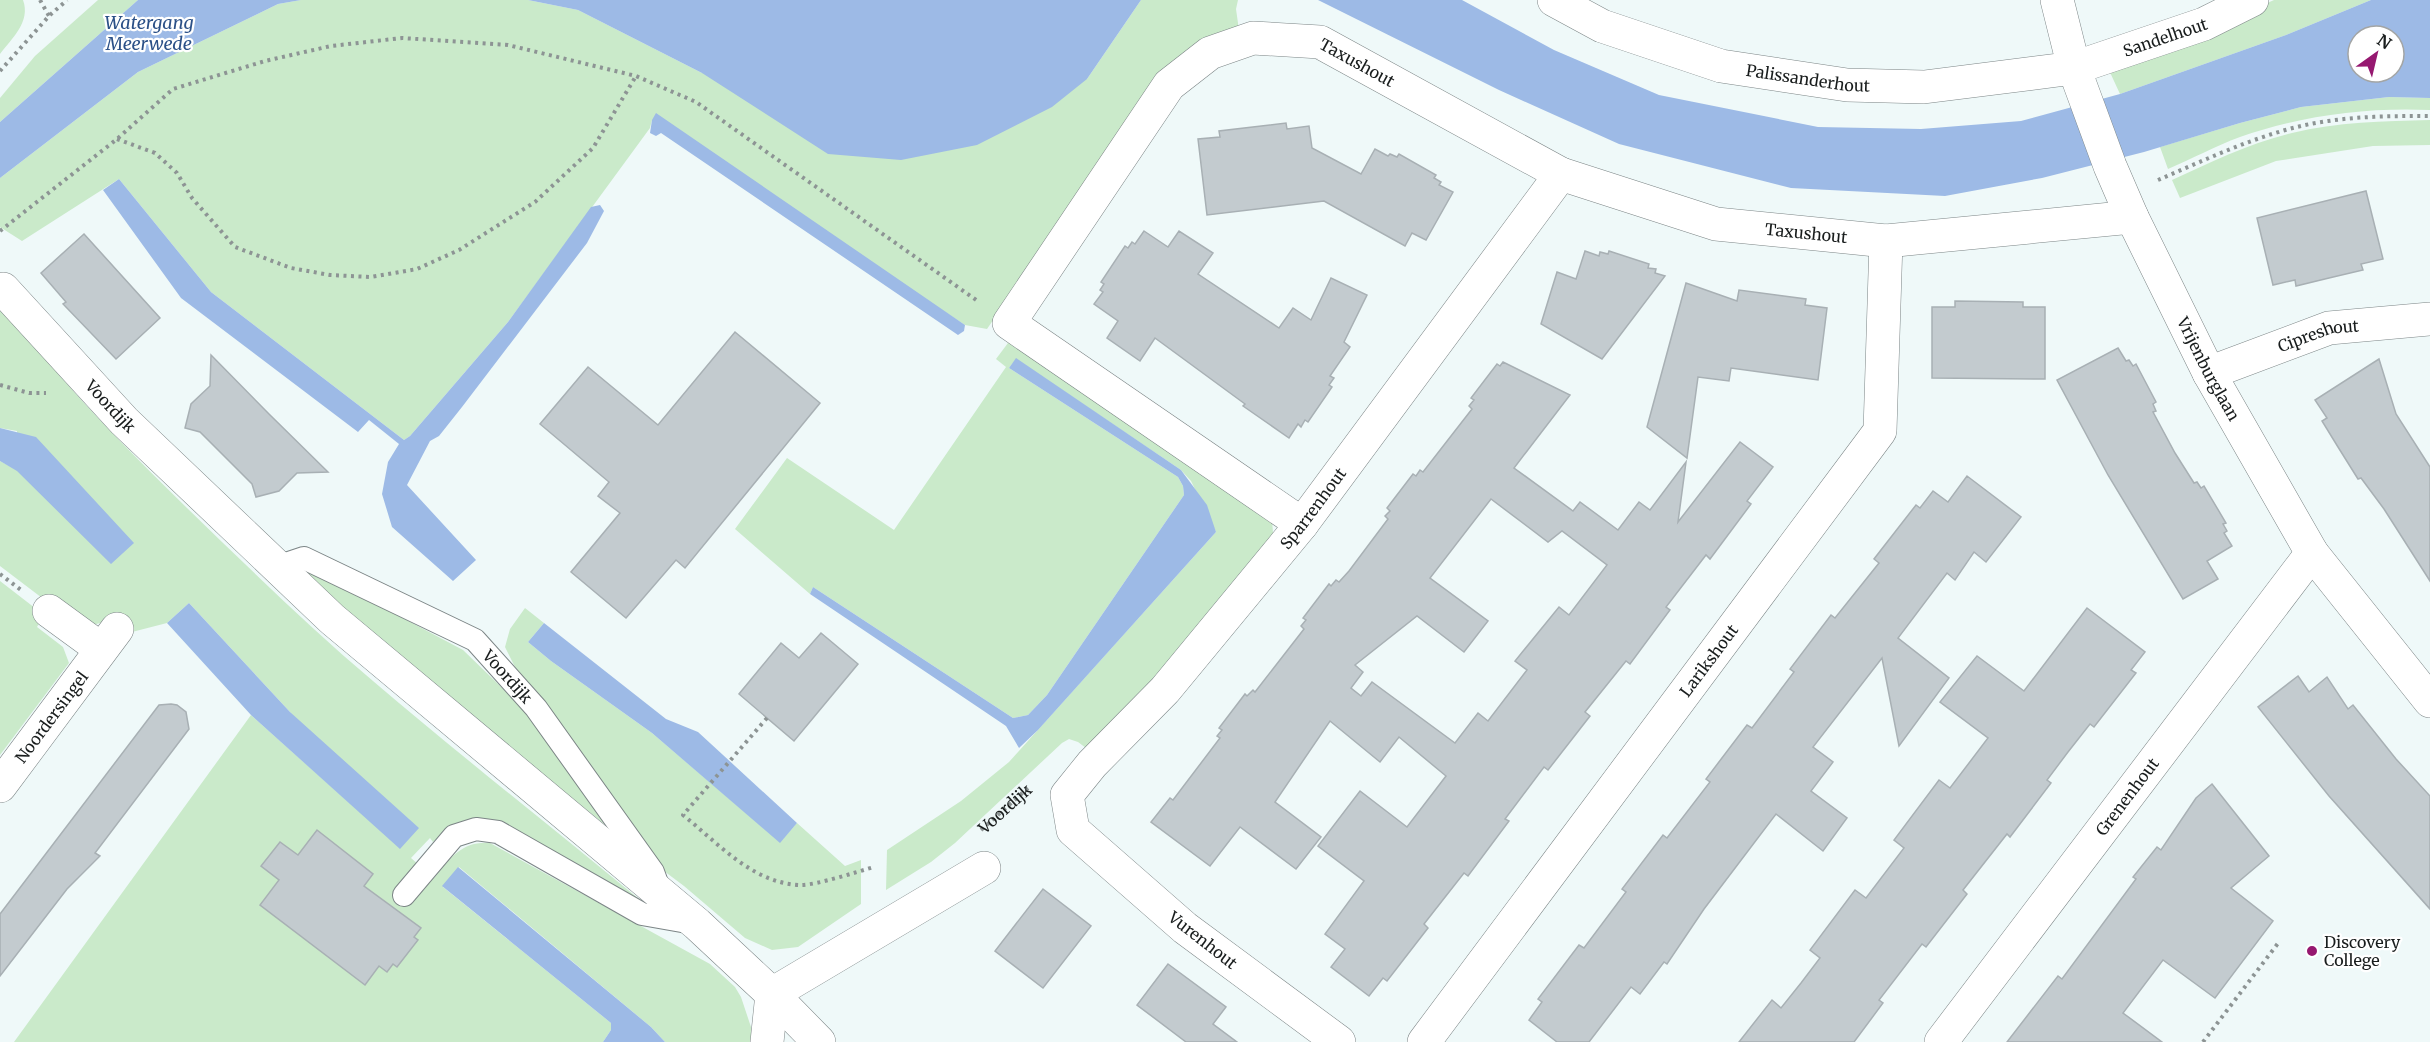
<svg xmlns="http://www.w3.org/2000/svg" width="2430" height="1042" viewBox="0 0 2430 1042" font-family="Merriweather,serif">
  <rect width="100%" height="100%" fill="#eff9f9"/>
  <g fill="#caeaca">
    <path d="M0,0h23c8,22 -11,38 -23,54z"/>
    <path d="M98,0h40l-138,122v-24l35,-42z"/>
    <path d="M301,0h227l50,10 124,63 385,6 54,-79h97l-2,9 3,21 -80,48 -172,251 -22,-4 -313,-205 -2,8 -142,194 -98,114 -6,4 -193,-148 -92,-113 -97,62 -22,-14v-49l138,-106 140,-68z"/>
    <path d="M2274,0h97l-85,35 -166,59 -12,-26 91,-34z"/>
    <path d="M2389,97l41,1v12c-63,-3 -131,6 -190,27 -25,9 -48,22 -72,32l-8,-22 80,-24 61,-16z"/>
    <path d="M2430,120v25l-57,1 -97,15 -96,37 -8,-18c39,-18 78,-37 120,-47 45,-11 92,-12 138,-13z"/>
    <path d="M0,300c54,76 121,143 187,208 61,59 121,118 186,173 87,74 177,145 266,218l-3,1 -140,-80c-27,-4 -43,2 -63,22l-3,-4 -19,20 23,20c16,-20 28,-37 56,-35l220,121 25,23 6,10 15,45h-91l-14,-15 -192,-160 -16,20 168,136v7l-8,12h-589l237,-327 149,133 -110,-136 -101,-109 -22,20 -35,9 -28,-10 -19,5 -10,-4 -75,-57v-105l17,9v-39l-17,-3z"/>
    <path d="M1015,340l257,180 1,13 -4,12 -113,138 -66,68 -12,-9 -9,-3 -7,4 -107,100 -24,19 -45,28 1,-40 74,-49 48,-39 207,-230 -25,-51 -10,-11 -165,-111 -7,9 169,109 5,9 1,9 -137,200 -19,20 -15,3 -200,-131 -3,7 -75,-65 52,-71 107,72 112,-163 -10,-8 12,-16z"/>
    <path d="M304,572h12l147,78 63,61 94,126 -203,-164z"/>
    <path d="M0,581l44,34 -7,12 26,20 6,16 -69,92z"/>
    <path d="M525,608l19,15 -16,19 23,19 101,72 128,109 17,-19 48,43 16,-6v44l-63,43 -26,3 -27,-12 -61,-52 -20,-15 -63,-90 -86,-114 -10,-20 5,-18z"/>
  </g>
  <g fill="#9dbae6" fill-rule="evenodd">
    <path d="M138,0h163l-23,4 -140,68 -138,106v-56z"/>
    <path d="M528,0h613l-54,79 -35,28 -75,38 -76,15 -73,-6 -126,-81 -124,-63z"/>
    <path d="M1318,0h144l92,50 105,45 159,32 103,2 100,-8 99,-27 166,-59 85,-35h59v98l-41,-1 -88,10 -61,16 -96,29 -102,26 -97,18 -154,-8 -172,-44 -120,-54zM2358,36h36v36h-36z"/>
    <path d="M656,113l309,212 -1,6 -6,4 -297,-202 -5,3 -6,-3 2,-13z"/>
    <path d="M119,179l92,113 193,148 6,-4 98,-114 83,-115 9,-2 4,6 -17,32 -125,164 -23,29 -9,5 -23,44 69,75 -23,21 -61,-54 -10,-33 6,-32 11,-18 -30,-24 -11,12 -177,-134 -78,-108z"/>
    <path d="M1016,358l165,112 26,35 9,27 -178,198 -19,18 -13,-22 -196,-132 3,-7 200,131 15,-3 19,-20 137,-200 -1,-9 -5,-9 -169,-109z"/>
    <path d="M0,428l36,9 98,106 -23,21 -94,-93 -17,-10z"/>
    <path d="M189,603l101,109 129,116 -19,21 -149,-134 -84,-92z"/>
    <path d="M544,623l122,96 32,13 99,91 -17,20 -128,-110 -101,-72 -23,-19z"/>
    <path d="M458,867l193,160 14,15h-62l8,-12v-7l-169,-137z"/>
  </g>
  <g fill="#c3cbcf" stroke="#a8b0b4" stroke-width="1.5" fill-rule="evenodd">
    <path d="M1286,123l1,6 22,-3 3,22 49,26 14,-25 13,7 2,-2 7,3 2,-3 37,21 -2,3 7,4 -2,3 14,7 -27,48 -14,-7 -7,13 -81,-45 -117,14 -9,-76 22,-2 -1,-6z"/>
    <path d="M2366,191l17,68 -22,5 2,6 -34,8 -33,8 -1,-6 -22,5 -16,-67z"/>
    <path d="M1144,231l24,16 11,-16 34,22 -15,21 81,54 14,-20 18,12 20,-42 36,17 -23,47 6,5 -20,29 4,2 -5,7 3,2 -24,35 -3,-2 -4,7 -3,-3 -9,14 -46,-32 2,-2 -90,-66 -15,23 -33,-23 11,-17 -24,-17 9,-12 -3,-2 4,-6 -3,-2 24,-36 3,2 4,-6 3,2z"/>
    <path d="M84,234l76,84 -44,41 -53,-55 3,-2 -25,-29z"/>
    <path d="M1585,251l14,5 1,-4 8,2 1,-3 40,13 -1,4 8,1 -1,4 10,3 -63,83 -61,-35 16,-52 19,7z"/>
    <path d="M1686,283l51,18 2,-11 67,9 -1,6 22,3 -9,72 -87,-12 -2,13 -31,-4 -11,81 -40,-31z"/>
    <path d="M1955,301l68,1v5h22v72l-113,-1v-71h23z"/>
    <path d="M735,332l85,71 -135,165 -9,-8 -50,58 -55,-46 49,-59 -22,-17 11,-14 -69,-58 48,-57 70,58z"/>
    <path d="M2118,348l8,13 3,-1 4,6 3,-2 20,38 -3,2 3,7 -3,1 22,41 19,30 3,-1 4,6 3,-2 22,37 -3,1 4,7 -3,2 8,13 -25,15 11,18 -35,20 -75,-124 -51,-95z"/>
    <path d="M211,355l58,59 59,58 -31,1 -18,18 -23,6 -4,-13 -52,-52 -15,-4 6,-24 19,-18z"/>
    <path d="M2379,359l17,55 34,53v114l-46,-72 -23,-31 -3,1 -20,-32 -16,-26 5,-3 -12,-18z"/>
    <path d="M1503,362l67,33 -56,73 59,43 7,-9 38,28 21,-28 11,8 36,-48 -8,60 62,-80 33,25 -26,34 4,3 -41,55 -4,-4 -40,52 4,3 -40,54 -4,-3 -41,51 5,4 -42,54 -4,-3 -39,52 4,2 -41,55 -4,-3 -22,28 -18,23 4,4 -41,53 -4,-3 -14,18 -38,-29 14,-18 -20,-15 39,-53 -46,-35 42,-55 47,36 39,-51 -47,-39 -19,25 -50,-41 -55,81 46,35 -25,32 -56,-42 -30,39 -59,-44 19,-24 3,2 47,-62 -3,-2 5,-6 -3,-2 26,-34 2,2 6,-6 2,2 49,-63 -3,-3 5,-6 -3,-2 26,-34 2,2 5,-6 3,2 10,-11 39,-52 -3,-3 5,-5 -3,-3 26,-34 3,2 4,-6 3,2 49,-63 -3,-3 5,-6 -3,-2 26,-34 3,2zM1491,499l57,43 14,-11 45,34 -38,50 -10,-8 -44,54 12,9 -39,51 -10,-8 -23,30 -83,-61 -11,14 -10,-8 12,-16 -8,-7 62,-49 47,36 24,-31 -58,-43z"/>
    <path d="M1967,476l54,41 -35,45 -12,-10 -19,28 -8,-7 -49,65 51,40 -50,68 -17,-88 -69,89 20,15 -22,29 36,27 -24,33 -47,-37 -72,95 -37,55 -3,-2 -24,32 -9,-7 -42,55h-32l-28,-22 13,-18 -4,-3 41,-54 5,3 42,-56 -4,-3 41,-54 4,3 43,-56 -4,-3 41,-54 5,3 42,-56 -4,-3 41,-54 4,3 44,-55 -5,-4 42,-54 4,3 13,-17 15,11z"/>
    <path d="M2087,608l58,44 -14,18 5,3 -42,54 -4,-3 -22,28 -21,28 4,3 -41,54 -3,-3 -44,56 4,4 -41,53 -4,-3 -43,56 4,3 -29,39h-115l33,-42 9,8 20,-25 19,-25 -10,-8 45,-60 11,8 38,-50 -10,-8 45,-60 11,8 38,-50 -48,-36 37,-46 47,35z"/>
    <path d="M821,633l37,31 -64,77 -55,-47 42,-51 18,15z"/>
    <path d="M2298,676l11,16 18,-15 21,32 5,-4 43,54 34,37v113l-101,-113 -71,-89z"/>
    <path d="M171,704l6,1 9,7 3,17 -94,124 5,3 -33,33 -67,87v-62l159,-209z"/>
    <path d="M2212,784l57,72 -38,32 42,33 -58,77 -52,-38 -40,53 39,29h-155l51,-66 4,3 74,-100 -3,-2 24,-30 4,3 35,-52z"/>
    <path d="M317,830l56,44 -9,12 57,42 -7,9 4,3 -21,27 -4,-3 -6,8 -8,-6 -14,19 -105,-80 19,-25 -18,-14 19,-24 18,13z"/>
    <path d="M1043,889l48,37 -48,62 -48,-37z"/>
    <path d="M1168,964l58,43 -13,17 24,18h-51l-49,-37z"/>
  </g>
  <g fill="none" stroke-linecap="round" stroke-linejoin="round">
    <g stroke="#7c8586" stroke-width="24">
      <g id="service">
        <path id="s2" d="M277,567l27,-9 171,82 61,68 117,164 4,11"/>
        <path d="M404,895l50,-59 22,-7 22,3 144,82 51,9"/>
      </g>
    </g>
    <g stroke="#7c8586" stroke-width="34">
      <g id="minor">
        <path id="s3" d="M1554,0l48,26 119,40 126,19 77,2 150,-19 130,-44 48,-24"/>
        <path id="s4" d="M2057,0l17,68 36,98 22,51 77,156 103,180 118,148"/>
        <path id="s5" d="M3,289l121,132 208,198 365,305 75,70 47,48"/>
        <path id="s6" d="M2209,373l120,-45 101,-9"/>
        <path id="s7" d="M1302,524l-293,-201 160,-238 41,-32 43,-15 67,4 241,132 155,50 170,17 246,-24"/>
        <path d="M49,611l52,38"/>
        <path id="s8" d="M0,786l117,-157"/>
        <path d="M767,1042l5,-48 212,-126"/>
        <path id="s9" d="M1339,1042l-154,-114 -112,-98 -6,-35 25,-31 73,-74 137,-166 259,-350"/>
        <path id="s10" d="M1424,1042l456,-611 6,-190"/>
        <path id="s11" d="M1941,1042l371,-489"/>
      </g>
    </g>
    <g stroke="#8d9494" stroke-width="4" stroke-dasharray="3 4.5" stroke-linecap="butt">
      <path d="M40,0l9,16"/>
      <path d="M0,71l49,-55 18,-16"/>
      <path d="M117,139l38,14 22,20 15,25 43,49 56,21 39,7 41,2 46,-8 42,-19 76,-48 58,-54 43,-72"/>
      <path d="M2158,180c54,-23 111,-51 170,-59 34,-5 68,-5 102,-5"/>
      <path d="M0,231l117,-92 56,-50 92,-28 66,-15 71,-8 106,7 128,31 60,26 283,200"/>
      <path d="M0,385l29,8h17"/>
      <path d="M0,574l21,16"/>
      <path d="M767,718l-84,97c35,28 70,69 118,70 16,0 55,-13 73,-18"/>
      <path id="s1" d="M981,830l48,-43"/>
      <path d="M2203,1042l76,-100"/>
    </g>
    <use href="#service" stroke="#fff" stroke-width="22"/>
    <use href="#minor" stroke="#fff" stroke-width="33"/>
  </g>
  <circle fill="#961870" stroke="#fff" stroke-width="2" cx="2312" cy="951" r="6"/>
  <g text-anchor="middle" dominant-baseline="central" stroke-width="4.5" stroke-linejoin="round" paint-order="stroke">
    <g font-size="16" fill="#191d1d" stroke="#fff">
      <text stroke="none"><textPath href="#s3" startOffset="632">Sandelhout</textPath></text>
      <text stroke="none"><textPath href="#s7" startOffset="849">Taxushout</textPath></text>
      <text stroke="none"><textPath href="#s3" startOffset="268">Palissanderhout</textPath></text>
      <text stroke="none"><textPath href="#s7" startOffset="1335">Taxushout</textPath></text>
      <text stroke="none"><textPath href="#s6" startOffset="116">Cipreshout</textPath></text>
      <text stroke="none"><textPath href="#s4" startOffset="400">Vrijenburglaan</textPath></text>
      <text stroke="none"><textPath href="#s5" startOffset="159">Voordijk</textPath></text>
      <text stroke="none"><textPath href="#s9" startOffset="754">Sparrenhout</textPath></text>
      <text stroke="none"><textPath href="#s10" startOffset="476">Larikshout</textPath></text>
      <text stroke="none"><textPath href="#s2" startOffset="267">Voordijk</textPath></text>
      <text stroke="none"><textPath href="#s8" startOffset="86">Noordersingel</textPath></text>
      <text stroke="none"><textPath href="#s11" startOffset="308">Grenenhout</textPath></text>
      <text stroke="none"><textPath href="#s1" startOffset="32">Voordijk</textPath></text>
      <text transform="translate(1203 940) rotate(38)">Vurenhout</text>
    </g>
    <g font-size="16" fill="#191d1d" stroke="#fff" text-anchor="start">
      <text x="2324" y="942">Discovery<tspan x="2324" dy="18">College</tspan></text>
    </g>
    <g font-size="18" font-style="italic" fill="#2b5087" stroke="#fff">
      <text x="149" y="22">Watergang<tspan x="149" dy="21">Meerwede</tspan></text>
    </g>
  </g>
  <g transform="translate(2376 54) rotate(34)"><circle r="28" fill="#ffffff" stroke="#a3a5a5" stroke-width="1.5"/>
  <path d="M0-4.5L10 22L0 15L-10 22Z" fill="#961870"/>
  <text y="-9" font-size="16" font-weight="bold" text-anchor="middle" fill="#191d1d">N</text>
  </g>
</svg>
